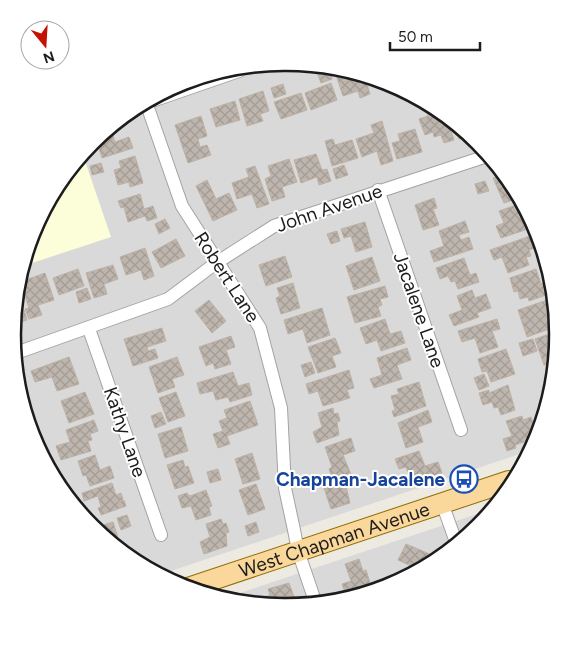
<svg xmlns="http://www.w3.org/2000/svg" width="570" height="669" viewBox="0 0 570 669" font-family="Figtree,sans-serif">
  <defs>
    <pattern id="building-cross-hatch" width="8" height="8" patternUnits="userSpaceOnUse" patternTransform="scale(1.25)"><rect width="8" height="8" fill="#beb6ae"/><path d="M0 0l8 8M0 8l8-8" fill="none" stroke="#a39c95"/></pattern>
  </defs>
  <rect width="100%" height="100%" fill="#edeae1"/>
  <g fill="#dad9d9">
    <path d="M285,62l105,21 88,59 59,88 20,105 -20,104 -8,12 -367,123 -70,-47 -59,-88 -20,-105 20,-104 60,-88 88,-59z"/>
    <path d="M489,510l-12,17 -88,59 -104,21 -54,-11z"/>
  </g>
  <path fill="#fcfed9" d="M83,155l28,82 -85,28 7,-35z"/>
  <g fill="url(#building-cross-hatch)" stroke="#beb1a4">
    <path d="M324,70l6,1 2,8 -11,4 -4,-11z"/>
    <path d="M335,72l30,6 5,16 -10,4 -2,-7 -15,5z"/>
    <path d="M331,83l6,17 -26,10 -6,-17z"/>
    <path d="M283,84l3,10 -12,4 -3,-10z"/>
    <path d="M263,91l6,20 -9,3 3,7 -16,5 -8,-27z"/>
    <path d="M301,93l6,17 -26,9 -7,-17z"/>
    <path d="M235,101l5,19 -24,7 -6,-18z"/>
    <path d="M426,108l22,14 6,18 -10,3 -3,-8 -7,2 -1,-5 -8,3 -6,-16 9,-3z"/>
    <path d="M201,116l6,20 -9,3 2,8 7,-2 4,10 -23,8 -13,-38z"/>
    <path d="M382,121l11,40 -12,4 -4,-14 -15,6 -6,-18 18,-6 -3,-8z"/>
    <path d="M455,127l13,9 -9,3z"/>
    <path d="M111,129l4,13 14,-5 4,11 -31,10 -6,-19z"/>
    <path d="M415,129l7,23 -25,7 -5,-16 8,-2 -2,-7z"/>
    <path d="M333,139l2,6 17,-5 6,18 -26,8 -7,-25z"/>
    <path d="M316,154l6,16 5,-1 4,12 -12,4 -2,-8 -16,6 -7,-23z"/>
    <path d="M135,156l8,27 -13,4 -1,-5 -11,3 -4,-15 7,-2 -2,-7z"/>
    <path d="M289,159l8,23 -15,5 3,10 -13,4 -7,-22 6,-3 -3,-10z"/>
    <path d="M101,163l3,9 -12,3 -2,-9z"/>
    <path d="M344,165l4,10 -12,4 -3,-10z"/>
    <path d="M255,166l14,38 -12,4 -5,-14 -15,5 -5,-16 17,-6 -3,-8z"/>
    <path d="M501,176l15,23 -12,4 -11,-25z"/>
    <path d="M207,180l9,19 13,-6 8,17 -24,11 -17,-35z"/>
    <path d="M485,181l4,10 -11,3 -3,-10z"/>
    <path d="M140,194l4,15 9,-3 4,12 -10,3 -2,-5 -17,6 -4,-15 -3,1 -3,-7z"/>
    <path d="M434,198l3,10 -4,1 6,16 -16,5 -8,-25z"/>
    <path d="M519,204l9,25 -27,9 -5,-12 8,-3 -5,-12z"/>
    <path d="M165,219l5,9 -11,6 -4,-10z"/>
    <path d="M465,221l4,11 -10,3 2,5 8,-3 4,12 -39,13 -4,-11 14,-5 -5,-15z"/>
    <path d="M365,222l7,25 -16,5 -5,-16 -7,2 -3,-9z"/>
    <path d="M337,231l3,10 -9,3 -4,-10z"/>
    <path d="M533,235l4,12 -8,3 2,6 -5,1 3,8 -21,8 -6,-16 -8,3 -4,-10z"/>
    <path d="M176,239l9,17 -24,12 -9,-16z"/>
    <path d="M145,248l9,28 -10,4 -3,-10 -15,5 -6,-18z"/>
    <path d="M285,256l7,21 -26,9 -7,-21z"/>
    <path d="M372,257l8,24 -26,9 -8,-24z"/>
    <path d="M464,258l6,17 6,-2 3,9 -21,7 -3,-8 -4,1 -3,-6 -8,3 -4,-11z"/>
    <path d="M113,265l5,14 -14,5 3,10 -13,4 -8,-25z"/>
    <path d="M78,269l6,17 -25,9 -6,-17z"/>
    <path d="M536,269l5,15 6,-2 2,12 -20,7 -1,-4 -8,2 -2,-8 -4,1 -4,-14z"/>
    <path d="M45,273l9,27 -16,5 4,10 -13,4 -4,-10 4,-1 -7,-21 1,-6z"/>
    <path d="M293,283l7,25 -19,6 -5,-16 4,-2 -3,-8z"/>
    <path d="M385,286l3,11 -8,2 2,6 -4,2 3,9 -26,7 -8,-26z"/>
    <path d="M87,288l4,11 -12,4 -3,-11z"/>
    <path d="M472,290l3,8 11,-4 5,14 -14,5 2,4 -25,9 -5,-11 13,-5 -5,-14z"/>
    <path d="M550,299l3,13 -3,1 5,14 -28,10 -9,-27z"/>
    <path d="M209,300l17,21 -14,12 -17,-22z"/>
    <path d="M322,308l8,27 -23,8 -4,-14 -15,5 -4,-14z"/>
    <path d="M17,310l1,2 6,-2 3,10 -12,4z"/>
    <path d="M385,319l5,15 11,-3 4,12 -24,8 -4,-11 -11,4 -6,-16z"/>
    <path d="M497,319l3,10 -8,2 6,16 -18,6 -5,-15 -13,4 -4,-11z"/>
    <path d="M162,328l4,13 -19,6 1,4 7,-2 3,9 -25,8 -9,-27z"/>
    <path d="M552,333l4,11 -4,19 -8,2 -9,-26z"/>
    <path d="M231,336l4,11 -9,3 5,14 -16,5 -2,-6 -7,3 -7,-19z"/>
    <path d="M335,338l6,15 -9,3 4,11 -18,6 -10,-26z"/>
    <path d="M533,339l4,12 -14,5 -4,-13z"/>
    <path d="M407,348l4,12 -14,5 5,14 -28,9 -4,-9 12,-4 -5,-17z"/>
    <path d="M506,349l9,25 -24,8 -4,-11 -5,1 -4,-13z"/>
    <path d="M69,357l10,27 -22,7 -5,-14 -17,5 -4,-11z"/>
    <path d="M177,357l7,18 -12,4 3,8 -17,6 -9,-26z"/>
    <path d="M311,362l4,11 -10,4 -4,-12z"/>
    <path d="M349,370l5,18 -7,2 3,8 -27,8 -5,-15 -9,3 -3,-10z"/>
    <path d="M233,372l5,14 11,-3 3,12 -22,7 -2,-5 -12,3 -3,-9 -13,3 -3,-11z"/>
    <path d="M484,374l5,12 -10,4 -5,-12z"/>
    <path d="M419,382l7,24 -32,11 -2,-6 3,-1 -4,-14 8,-2 -2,-5z"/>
    <path d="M508,385l7,25 -14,5 -3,-8 -4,1 -2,-6 -9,3 -4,-12 10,-3v3z"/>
    <path d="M85,392l9,22 -25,9 -8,-22z"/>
    <path d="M176,392l9,24 -17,6 -9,-24z"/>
    <path d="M250,401l8,24 -31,11 3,8 -12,4 -5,-14 10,-3 -4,-10 8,-3 -3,-8z"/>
    <path d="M333,408l1,6 4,-1 2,8 -3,1 2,13 -22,8 -4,-11 9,-5 -4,-14z"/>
    <path d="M428,410l4,12 -14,5 5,15 -17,6 -8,-25z"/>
    <path d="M161,412l5,12 -11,4 -4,-12z"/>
    <path d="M522,416l1,4 8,-3 6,16 -5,2 1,4 -18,6 1,3 -9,3 -4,-12 9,-3 -6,-15z"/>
    <path d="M94,420l4,11 -8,3 2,6 -4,1 3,10 -30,9 -5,-14 14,-4 -4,-12z"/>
    <path d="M181,427l7,24 -23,7 -7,-24z"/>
    <path d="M351,438l4,13 -12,4 10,24 -8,3 5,21 -19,6 -10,-30 13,-5 -3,1 -2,-6 3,-2 -7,-20z"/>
    <path d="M419,451l6,15 13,-4 4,11 -31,9 -5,-15 -7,2 -4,-10z"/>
    <path d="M252,453l8,26 -17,5 -8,-25z"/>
    <path d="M95,455l5,15 10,-4 4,12 -24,8 -4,-11 -3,1 -5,-15z"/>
    <path d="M183,460l2,7 3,-1 6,17 -19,6 -8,-24z"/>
    <path d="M218,469l3,11 -11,3 -3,-11z"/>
    <path d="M112,483l4,12 5,-2 2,6 -5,3 6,-2 2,6 -25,9 -3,-7 3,-1 -3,-11 -14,5 -2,-8z"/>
    <path d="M256,484l9,25 -17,6 -9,-25z"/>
    <path d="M206,490l6,16 -3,1 2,8 -15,5 -5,-14 -9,2 -4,-12 9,-3 3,3z"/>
    <path d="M89,512l3,10 -3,1 -6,-9z"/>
    <path d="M127,515l4,11 -10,4 -4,-12z"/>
    <path d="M221,519l2,5 3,-1 3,9 -3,1 1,13 -23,8 -4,-12 10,-5 -4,-13z"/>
    <path d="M113,522l8,25 -24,-17 -1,-3z"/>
    <path d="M256,522l3,10 -11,4 -3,-10z"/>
    <path d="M406,544l12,5 16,7 -21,14 -3,-2 1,-2 -13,-6z"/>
    <path d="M359,559l4,12 3,-1 5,16 -15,5 1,2 -11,2 -4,-11 9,-3 -6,-17z"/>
    <path d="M289,583l8,22 -12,2 -24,-5 -1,-3 10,-4 -2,-6z"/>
  </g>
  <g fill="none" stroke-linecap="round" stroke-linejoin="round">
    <g stroke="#a3a3a3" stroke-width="14">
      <g id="street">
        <path d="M155,100l84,-29"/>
        <path d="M147,105l35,101 78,122 21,80 4,80 9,42 4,21 17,50"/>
        <path d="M378,190l83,240"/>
        <path d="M89,329l72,206"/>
        <path d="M16,353l152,-54 48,-36 58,-37 213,-70"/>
        <path d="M442,503l14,39"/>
      </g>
    </g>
    <g stroke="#916b03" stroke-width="22">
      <g id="primary">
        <path id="s1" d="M188,588l321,-107"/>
      </g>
    </g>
    <use href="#street" stroke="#fff" stroke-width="12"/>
    <use href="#primary" stroke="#fad79a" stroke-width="20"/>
  </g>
  <defs>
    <g id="bus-ring" transform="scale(1.4375)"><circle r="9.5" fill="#fff" stroke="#1a4fb4" stroke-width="1.5"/><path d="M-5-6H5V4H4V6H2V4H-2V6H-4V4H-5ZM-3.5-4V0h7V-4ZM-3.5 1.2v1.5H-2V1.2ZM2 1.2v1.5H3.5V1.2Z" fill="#1a4fb4"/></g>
  </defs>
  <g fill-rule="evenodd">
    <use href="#bus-ring" x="464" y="479"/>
  </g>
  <g text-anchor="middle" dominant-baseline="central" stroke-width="4" stroke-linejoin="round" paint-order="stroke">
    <g font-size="19" fill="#1c1c1c" stroke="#fff">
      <text transform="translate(329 208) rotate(-19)">John Avenue</text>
      <text transform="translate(227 277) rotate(57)">Robert Lane</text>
      <text transform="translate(419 310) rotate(71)">Jacalene Lane</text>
      <text transform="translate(125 432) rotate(71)">Kathy Lane</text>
      <text stroke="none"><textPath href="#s1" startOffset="154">West Chapman Avenue</textPath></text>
    </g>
    <g font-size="19" font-weight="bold" fill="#164399" stroke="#fff" text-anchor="end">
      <text x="445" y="479">Chapman-Jacalene</text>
    </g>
  </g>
  <path d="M0 0H570V669H0ZM284 71H286A263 263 0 0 1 549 334V335A263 263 0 0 1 286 598H284A263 263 0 0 1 21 335V334A263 263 0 0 1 284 71Z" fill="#fff" fill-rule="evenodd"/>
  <path fill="none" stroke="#1c1c1c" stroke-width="2.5" d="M284 71H286A263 263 0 0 1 549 334V335A263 263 0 0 1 286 598H284A263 263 0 0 1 21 335V334A263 263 0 0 1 284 71Z"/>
  <g transform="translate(45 45) rotate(162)"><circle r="24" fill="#ffffff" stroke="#a4a4a4"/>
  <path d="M0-4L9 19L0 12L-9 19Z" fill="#c41104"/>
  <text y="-8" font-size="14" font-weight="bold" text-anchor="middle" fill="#1c1c1c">N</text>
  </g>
  <path d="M390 42v8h90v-8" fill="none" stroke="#1c1c1c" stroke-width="2.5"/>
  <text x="398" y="42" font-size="15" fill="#1c1c1c" stroke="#ffffff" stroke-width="4" paint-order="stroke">50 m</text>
</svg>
